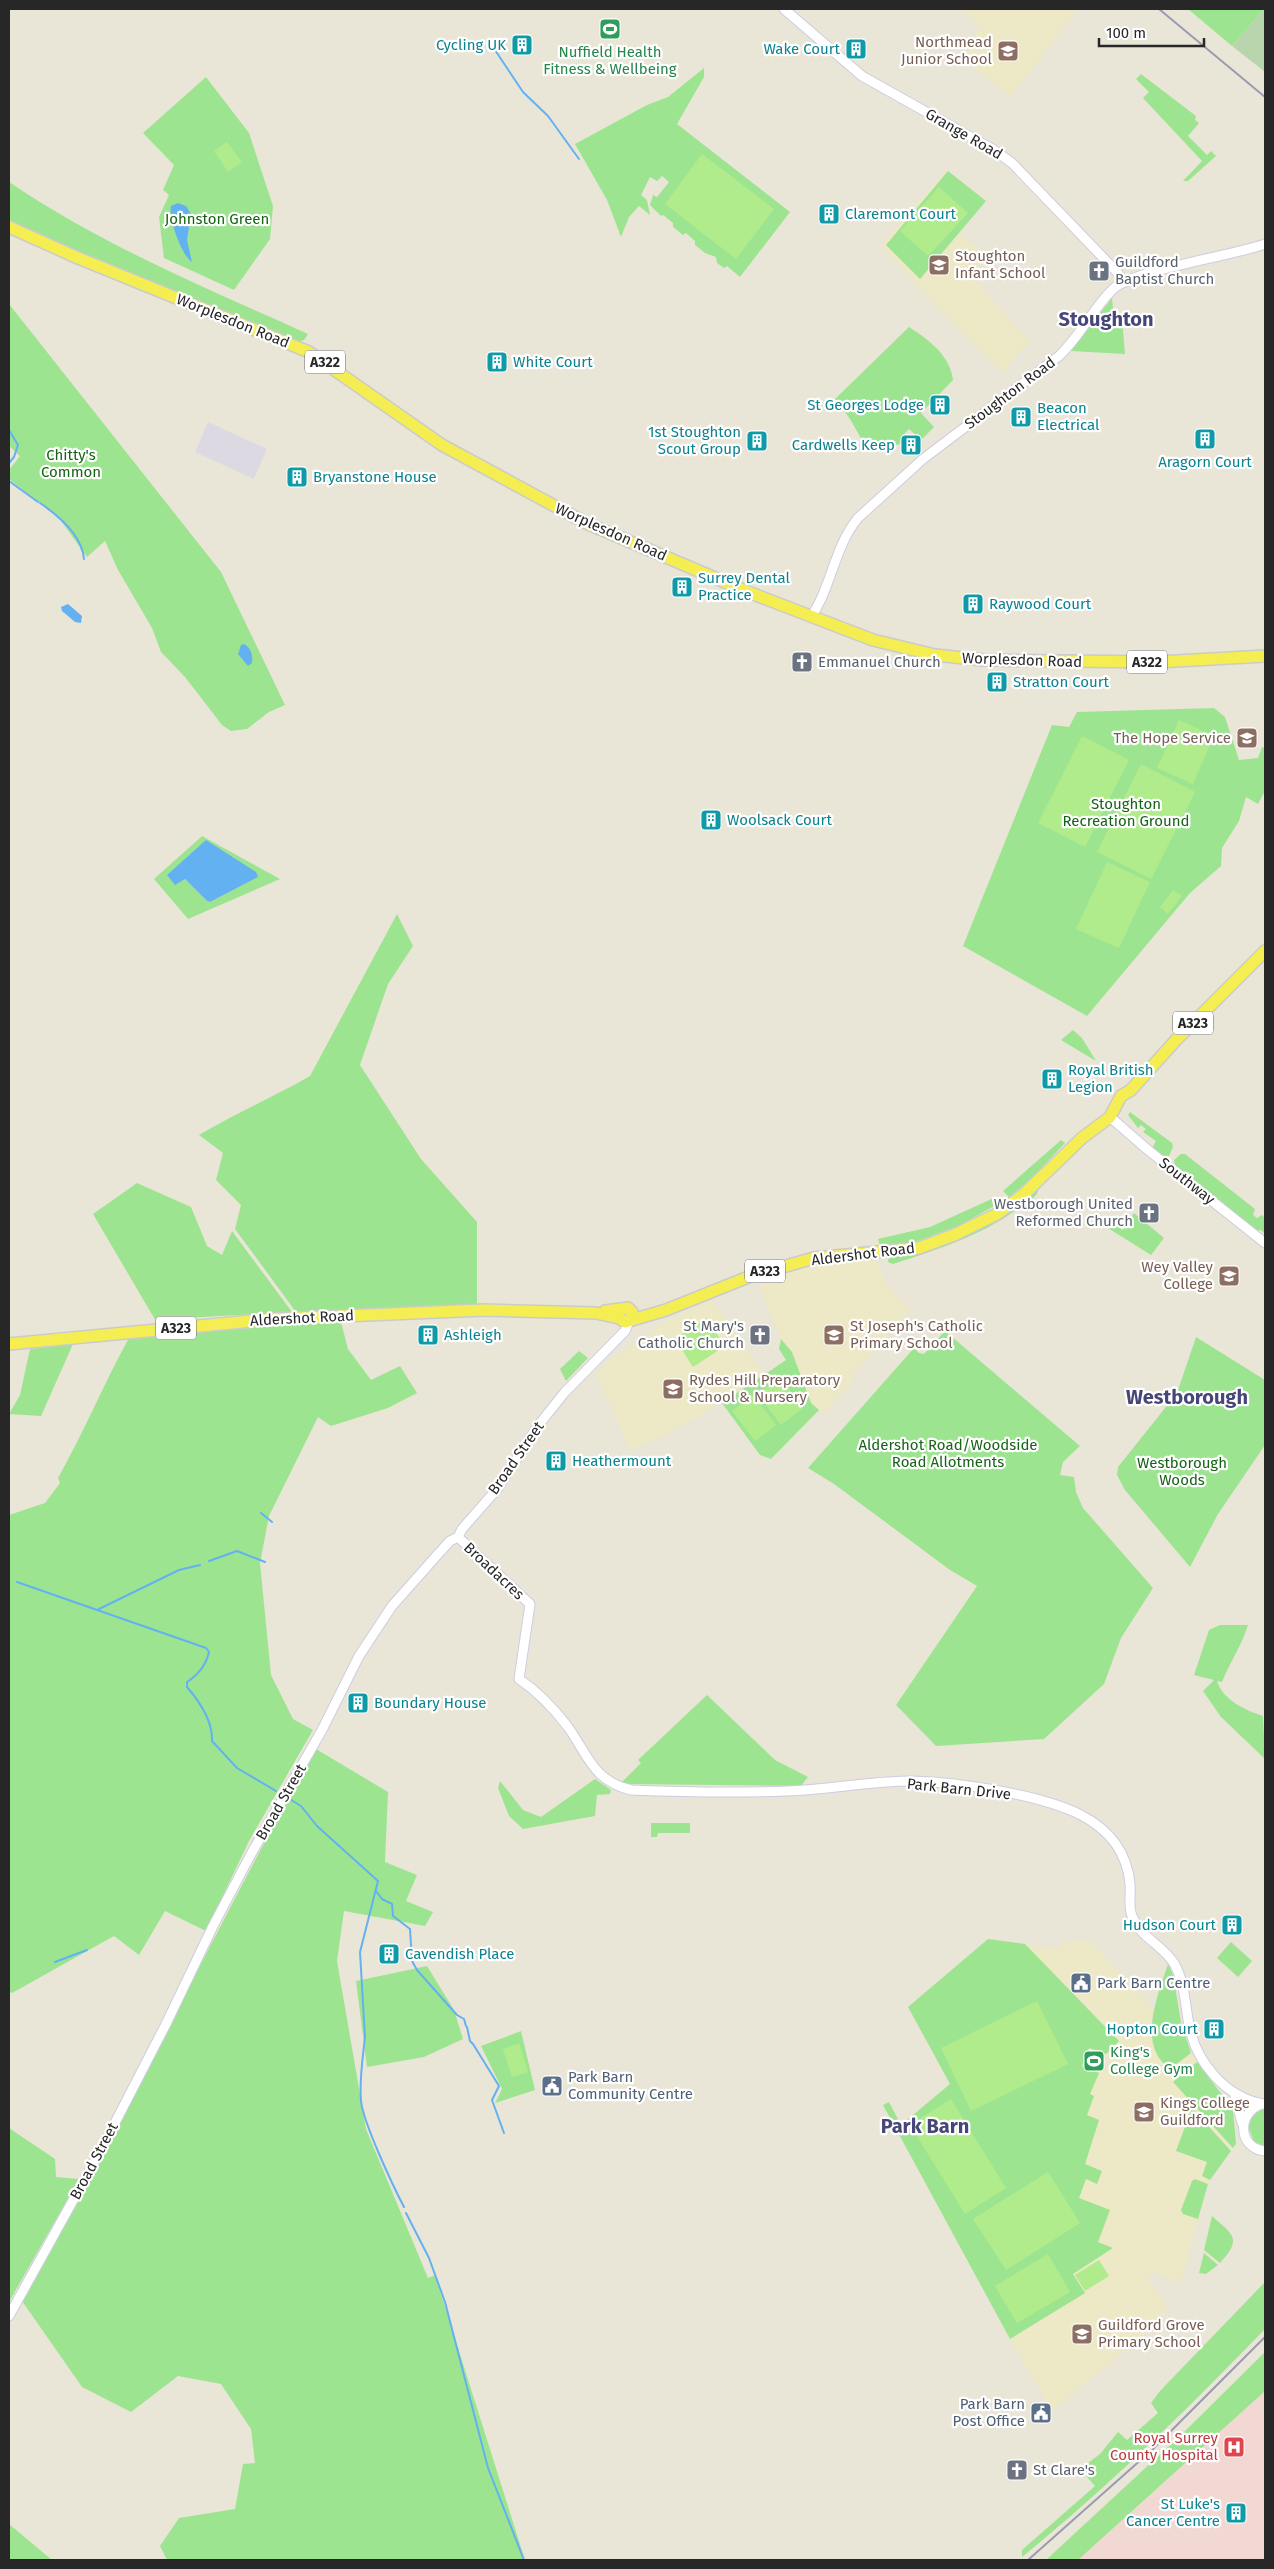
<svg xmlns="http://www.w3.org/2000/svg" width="1274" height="2569" viewBox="0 0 1274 2569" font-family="'Fira Sans',sans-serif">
  <rect width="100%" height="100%" fill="#eae6d7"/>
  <path fill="#ddd9e2" d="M208,422l59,27 -13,30 -59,-27z"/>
  <g fill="#ede8c5">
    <path d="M961,9h117l-68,88 -37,-30 -7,-8 13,-32z"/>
    <path d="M947,170l39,30 -27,33 27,22 -16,20 61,68 -16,12 1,3 -14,15 -69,-70 -52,-58z"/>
    <path d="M874,1259l3,2 10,24 24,25 -60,66 4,3 -32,35 -12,-11 -19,-51 -11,-13 -23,-57 56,-17z"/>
    <path d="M712,1300l52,74 -79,51 -54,26 -35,-77 11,-12 55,-38z"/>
    <path d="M1089,1940l64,68 -1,35 21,25 18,-15 6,9 -24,20 60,66 -15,19 -11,19 -26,96 -28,-9 -5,7 20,26 -17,22 -18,16 -80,66 -2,-1 -41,-70 75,-46 -12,-19 40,-26 -15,-6 -19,-44 7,-19 -1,-15 14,-43 -12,-5 7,-20 -4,-2 -8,-27 7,-19 17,6 13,-13 -94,-97 34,5 3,-7z"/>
  </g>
  <path fill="#f2d8d3" d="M1265,2391v169h-187l64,-57z"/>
  <g fill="#9de491" fill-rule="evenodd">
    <path d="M1188,9h76l-32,37z"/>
    <path d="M704,68v9l-27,47 113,88 -50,65 -13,-11 -3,2 -7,-5 -1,-6 -11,-4 -10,-8v-4l-9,-8 -3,2 -10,-8v-4l-10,-8 -2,1 -11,-11 3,-10 4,2 12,-15 -7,-6 -5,5 -7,-4 -9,18 6,5 3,15 -11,-9 -10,11 -8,20 -14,-37 -32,-56 72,-39 21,-8z"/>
    <path d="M1141,74l55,42 -1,4 4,3 -11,13 19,19 4,-4 5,5 -28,25h-5l19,-20 -59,-63 6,-6 -13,-13z"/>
    <path d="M206,77l43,56 24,73 -3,33 -36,51 -70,-32 -5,-41 10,-22 -6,-5 11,-25 -31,-32z"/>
    <path d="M948,171l38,30 -66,78 -34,-34z"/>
    <path d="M9,182c93,63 197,106 299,152l-4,6 -6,2 -163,-64 -126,-55z"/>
    <path d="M1112,298l2,21h8l3,35 -54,-3z"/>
    <path d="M9,304l212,268 64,133 -16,7 -22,17 -16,2 -9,-6 -37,-48 -24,-25 -9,-24 -34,-58 -13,-29 -18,16 -28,-39 -50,-39v-9l11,-14 -11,-10z"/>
    <path d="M909,327c20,13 41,28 44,53l-32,33 13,14 -13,13 -12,-11 -5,5 3,3 -9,8c-13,-2 -21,-8 -31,4l-17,-30 -15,-20z"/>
    <path d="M1214,708l11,9 14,43 19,-2 4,-11 3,1v43l-7,13 -12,-7 -7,24 -17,27 -1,18 -31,27 -103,123 -124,-70 89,-221 17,2 8,-15z"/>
    <path d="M202,836l78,43 -92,40 -34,-40zM257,874v3l-47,25 -3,-1 -22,-22z"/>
    <path d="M397,914l16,32 -25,38 -28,81 61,94 56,63v83l-181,7 -61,-83 6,-24 -25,-25 7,-27 -24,-18c36,-22 75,-38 111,-59z"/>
    <path d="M1073,1030l9,8 14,23 -35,-21z"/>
    <path d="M1130,1112l42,31 1,4 -4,9h-8l-9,-8 4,-7 -13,-9 3,-3 -5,-4 -3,3 -10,-13z"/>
    <path d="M1061,1140l4,3 -34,36 -22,18 -6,-6z"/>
    <path d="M1181,1154h4l70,55 -2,6 4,3 5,-3 3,3v16l-4,-4 -6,1 -80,-64 -1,-7z"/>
    <path d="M137,1183l54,24 16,39 15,9 10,-24 60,81 -123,7 -12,4 -64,-109z"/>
    <path d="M1038,1190c0,6 -9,11 -15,15 -39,30 -84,44 -130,59l-5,-2 1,-6 14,-3z"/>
    <path d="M996,1197l4,6 -42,23 -48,18 -30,1 -2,-6 52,-12z"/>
    <path d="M1134,1213l30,25 -13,17 -48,-30 4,-6 16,11z"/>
    <path d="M341,1322l7,27 23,31 29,-14 17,27 -29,15 -57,18 -13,-9 -49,99 -9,47 11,112 22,44 20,11 -64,111 -43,90 -41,-20 -26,44 -25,-19 -102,57 -3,-1v-477l36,-12 15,-20 -2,-5c26,-46 46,-95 72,-142z"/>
    <path d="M945,1331l135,115 -17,16 -3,13 14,2 2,15 7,16 70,80 -32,50 -17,46 -60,55 -108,7 -40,-41 81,-119 -27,-16 -116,-86 -26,-16 106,-120 5,5 5,1z"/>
    <path d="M1196,1337l69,43v65l-47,69 -28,53 -65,-77 -8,-15 1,-8 59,-74z"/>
    <path d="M781,1339l11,13 19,51 8,7 -48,49 -11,-4 -38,-52 64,-43 -7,-11z"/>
    <path d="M73,1344l-32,72 -32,-2 11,-19 10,-46z"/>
    <path d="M579,1351l9,7 -22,23 -6,-12z"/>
    <path d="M1220,1625h28c-6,20 -18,37 -26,57l-5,-1c6,19 28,29 46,35l2,43 -44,-42 -18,-26 11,-11 -20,-5 15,-45z"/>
    <path d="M707,1695l68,65 33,17 -7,9 -181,-2 21,-21 -3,-3z"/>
    <path d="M316,1749l72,43 -3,70 32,13 -11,26 27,11 -8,14 -81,-15 -7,50 29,168 62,149 7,-3 90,285h-358l-7,-14 19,-28 56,-9 8,-45 12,-1 -4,-34 -30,-45 -43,-8 -47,36 -49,-25 -60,-86c105,-181 191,-371 294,-552z"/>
    <path d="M595,1779l16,11 -1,4 -13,1 -2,21 -72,13 -14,-13 -11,-28 2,-7 23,29 18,7z"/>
    <path d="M651,1823h39v10h-32l-1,4h-6z"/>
    <path d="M988,1939l37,5 94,97 -13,13 -17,-6 -7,18 17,7 -9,21 4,2 -7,19 12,5 -14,44 17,7 -5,13 -11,-5 -7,19 31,12 -12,32 15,6 -40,26 12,19 -75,46 -127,-234 6,-3 12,23 49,-41 -42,-77z"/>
    <path d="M1231,1942l21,19 -14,16 -21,-19z"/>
    <path d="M1168,1964l5,11 8,47 10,31 -21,16c-34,-24 -12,-74 -2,-105z"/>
    <path d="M427,1966l27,44 9,29 -39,18 -57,10 -11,-86z"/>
    <path d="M521,2031l14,59 -40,13 7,-14 -21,-43z"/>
    <path d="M1197,2062l36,47 3,35 -3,4 -60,-66z"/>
    <path d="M1192,2108l39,43 -21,29 -8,-4 5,-14 -31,-11z"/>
    <path d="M1265,2108v38l-11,-4 -6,-16 5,-12z"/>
    <path d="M9,2128l46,31 1,18 23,2 -70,123z"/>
    <path d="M1195,2179l13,5 -10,35 -15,-5 -2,-4 11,-29z"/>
    <path d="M1212,2216c21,19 31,22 8,47l-16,-13z"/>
    <path d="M1204,2253l14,12 -12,9 -7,-1z"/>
    <path d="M1265,2282v47c-77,80 -157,158 -243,228v-7l73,-64 -15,-17 20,-15 18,-22 9,8 31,-27 -7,-10 9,-12z"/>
    <path d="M1265,2352v39l-187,169h-32l135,-125z"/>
    <path d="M9,2524l43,36h-43z"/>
  </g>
  <path fill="#b9d5ae" d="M1264,9h1v63l-33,-26z"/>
  <g fill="#b0ec8b">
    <path d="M227,142l15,20 -14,10 -14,-21z"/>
    <path d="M702,154l72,55 -38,50 -71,-55z"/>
    <path d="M939,187l29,26 -40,43 -28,-25z"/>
    <path d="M1179,720l35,16 -21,48 -36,-16z"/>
    <path d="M1082,736l47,24 -44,87 -47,-24z"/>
    <path d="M1141,764l54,28 -44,87 -54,-27z"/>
    <path d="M1107,862l43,20 -31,66 -43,-19z"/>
    <path d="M1173,890l9,6 -14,18 -8,-7z"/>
    <path d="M706,1318l19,28 -32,21 -18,-28z"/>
    <path d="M780,1377l23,31 -22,17 -23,-31z"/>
    <path d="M753,1395l23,30 -21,16 -23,-30z"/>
    <path d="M1037,2001l31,63 -97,47 -30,-63z"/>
    <path d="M519,2043l9,29 -16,5 -9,-28z"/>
    <path d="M951,2099l55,89 -41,26 -55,-89z"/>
    <path d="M1048,2172l32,51 -74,47 -33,-51z"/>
    <path d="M1048,2254l22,38 -53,31 -22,-37z"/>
    <path d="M1099,2260l10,16 -24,15 -10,-16z"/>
  </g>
  <g fill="#64b1f2">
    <path d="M178,203l8,3 5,8 -4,26 5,22c-10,-6 -24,-44 -21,-56z"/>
    <path d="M68,604l14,12 -1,7 -6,-1 -13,-11 -1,-4z"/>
    <path d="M244,644c7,4 9,11 8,19l-4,3 -10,-12 3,-9z"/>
    <path d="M206,840l50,32 2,5 -48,25 -3,-1 -22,-22 -10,6 -8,-10z"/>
  </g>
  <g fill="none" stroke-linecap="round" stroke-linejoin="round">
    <g stroke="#64b1f2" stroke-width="2">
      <path d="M493,47l30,45 25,24 31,43"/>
      <path d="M9,430l9,15 -4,12 -5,6"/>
      <path d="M9,481l29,21"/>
      <path d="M40,503c19,13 42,33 44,56"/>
      <path d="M261,1513l11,9"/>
      <path d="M209,1561l28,-10 28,11"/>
      <path d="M17,1582l189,66 3,4c-3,13 -11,23 -22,30v5c12,14 26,34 25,54l25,27 39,23"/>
      <path d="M99,1609l80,-39 21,-5"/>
      <path d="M288,1798l13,8 16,20 61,55 -18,71 5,85c-2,20 -6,43 -4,64 2,21 32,85 43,106"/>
      <path d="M376,1891l6,8 10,5 1,12 17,13 2,32 5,9 40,45 7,4 2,7"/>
      <path d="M55,1962l32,-12"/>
      <path d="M467,2027l3,14 3,3 26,42 -7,14 12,33"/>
      <path d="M406,2213l23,45 16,44 43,166 36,92"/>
    </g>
    <g stroke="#cdcce1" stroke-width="11">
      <g id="tertiary">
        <path d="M784,9l78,67 132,74 18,13 103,107 10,12"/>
        <path d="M811,617c21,-31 23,-70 47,-99l65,-59 136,-103c21,-20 33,-46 53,-66 19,-20 121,-34 153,-46"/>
        <path d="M1110,1117l38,33 117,93"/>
        <path d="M458,1537l72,67 -11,75c18,12 36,31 49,48 20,28 25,54 63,63 52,2 104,3 156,1 41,-1 83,-10 124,-10 47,1 126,13 168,33 30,15 48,37 51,70 1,11 -2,22 2,32 9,23 32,29 43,49 10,19 10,39 14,60 7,37 36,72 74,79"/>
        <path d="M1235,2095l7,28"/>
        <path d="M1262,2104c-25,8 -25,44 3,47"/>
        <path d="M9,2316l93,-168 64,-124 47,-98 38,-72 71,-124 37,-74 33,-50 47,-53 11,-12 8,-4 4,-8 36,-41 39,-61 28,-35 60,-61 4,-10"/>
      </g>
    </g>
    <g stroke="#cbcbcb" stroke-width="14">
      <g id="primary">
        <path d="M9,227l69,31 231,94 133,93 144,78 162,69 125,48 62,15 48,5 175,2 107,-6"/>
        <path d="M605,1311l23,-3 4,4 -1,7"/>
        <path d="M9,1344l264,-25 211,-9 112,3 23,5 6,4 41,-12 85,-34 63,-18 105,-10 35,-13 43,-21 26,-19 59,-57 28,-21 11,-21 10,-6 45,-50 89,-89"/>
      </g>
    </g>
    <use href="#tertiary" stroke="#fff" stroke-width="9"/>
    <use href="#primary" stroke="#f5ee52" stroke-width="11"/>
    <g stroke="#9b9ab2" stroke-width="2">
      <path d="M1159,9l106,88"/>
      <path d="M1028,2560l124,-110 113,-113"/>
    </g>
  </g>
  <defs>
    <g id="stadium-square" transform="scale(1.125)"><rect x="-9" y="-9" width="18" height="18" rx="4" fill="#2e9e5b" stroke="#fff"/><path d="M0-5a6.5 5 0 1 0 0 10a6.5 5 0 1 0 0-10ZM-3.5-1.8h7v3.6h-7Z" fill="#fff"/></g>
    <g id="building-square" transform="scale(1.125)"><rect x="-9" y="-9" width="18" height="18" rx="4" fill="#0f9aa8" stroke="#fff"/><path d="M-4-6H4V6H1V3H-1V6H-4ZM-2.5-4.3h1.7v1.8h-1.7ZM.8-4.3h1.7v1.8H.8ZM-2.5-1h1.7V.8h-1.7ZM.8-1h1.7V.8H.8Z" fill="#fff"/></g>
    <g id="school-square" transform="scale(1.125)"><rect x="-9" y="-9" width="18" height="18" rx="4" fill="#8d6e63" stroke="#fff"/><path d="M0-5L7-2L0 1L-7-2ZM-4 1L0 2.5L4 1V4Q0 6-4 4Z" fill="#fff"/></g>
    <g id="church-square" transform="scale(1.125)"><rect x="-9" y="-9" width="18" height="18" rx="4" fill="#6b7280" stroke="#fff"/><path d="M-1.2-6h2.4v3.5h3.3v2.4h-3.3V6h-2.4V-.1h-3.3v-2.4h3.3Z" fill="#fff"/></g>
    <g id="civic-square" transform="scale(1.125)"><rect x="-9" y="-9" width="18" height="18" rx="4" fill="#5c6f8a" stroke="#fff"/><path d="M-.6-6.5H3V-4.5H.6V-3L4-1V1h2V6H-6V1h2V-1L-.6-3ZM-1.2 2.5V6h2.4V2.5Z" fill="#fff"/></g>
    <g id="hospital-square" transform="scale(1.125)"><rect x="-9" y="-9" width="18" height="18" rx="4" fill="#e0444e" stroke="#fff"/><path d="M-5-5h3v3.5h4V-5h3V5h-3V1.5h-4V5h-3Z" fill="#fff"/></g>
  </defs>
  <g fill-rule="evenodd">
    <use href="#stadium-square" x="610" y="29"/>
    <use href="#building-square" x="522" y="45"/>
    <use href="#building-square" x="856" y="49"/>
    <use href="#school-square" x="1008" y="51"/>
    <use href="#building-square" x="829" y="214"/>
    <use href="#school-square" x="939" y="265"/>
    <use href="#church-square" x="1099" y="271"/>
    <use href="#building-square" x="497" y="362"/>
    <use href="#building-square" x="940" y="405"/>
    <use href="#building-square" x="1021" y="417"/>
    <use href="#building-square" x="1205" y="439"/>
    <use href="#building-square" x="757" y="441"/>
    <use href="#building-square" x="911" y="445"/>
    <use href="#building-square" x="297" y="477"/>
    <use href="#building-square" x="682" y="587"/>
    <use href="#building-square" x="973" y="604"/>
    <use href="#church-square" x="802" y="662"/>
    <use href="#building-square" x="997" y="682"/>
    <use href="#school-square" x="1247" y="738"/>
    <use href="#building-square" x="711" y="820"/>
    <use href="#building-square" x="1052" y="1079"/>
    <use href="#church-square" x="1149" y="1213"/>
    <use href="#school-square" x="1229" y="1276"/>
    <use href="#building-square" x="428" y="1335"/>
    <use href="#church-square" x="760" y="1335"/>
    <use href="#school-square" x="834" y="1335"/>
    <use href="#school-square" x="673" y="1389"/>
    <use href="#building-square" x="556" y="1461"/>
    <use href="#building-square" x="358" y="1703"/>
    <use href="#building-square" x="1232" y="1925"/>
    <use href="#building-square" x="389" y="1954"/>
    <use href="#civic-square" x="1081" y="1983"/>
    <use href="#building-square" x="1214" y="2029"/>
    <use href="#stadium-square" x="1094" y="2061"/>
    <use href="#civic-square" x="552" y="2086"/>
    <use href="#school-square" x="1144" y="2112"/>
    <use href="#school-square" x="1082" y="2334"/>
    <use href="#civic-square" x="1041" y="2413"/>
    <use href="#hospital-square" x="1234" y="2447"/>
    <use href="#church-square" x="1017" y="2470"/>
    <use href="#building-square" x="1236" y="2513"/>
  </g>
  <g text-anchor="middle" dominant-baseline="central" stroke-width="4.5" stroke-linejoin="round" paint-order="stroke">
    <g fill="#fff" stroke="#686868" stroke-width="1">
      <rect x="305" y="350.5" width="40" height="23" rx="4"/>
      <rect x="1127" y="650.5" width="40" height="23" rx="4"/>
      <rect x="1173" y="1011.5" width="40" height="23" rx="4"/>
      <rect x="745" y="1259.5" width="40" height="23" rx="4"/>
      <rect x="156" y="1316.5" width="40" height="23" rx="4"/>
    </g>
    <g font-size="14" font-weight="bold" fill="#272727">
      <text x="325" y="362">A322</text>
      <text x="1147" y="662">A322</text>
      <text x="1193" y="1023">A323</text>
      <text x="765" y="1271">A323</text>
      <text x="176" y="1328">A323</text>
    </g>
    <g font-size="15" fill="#785e54" stroke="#fff" text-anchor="start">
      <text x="992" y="42" text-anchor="end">Northmead<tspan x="992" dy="17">Junior School</tspan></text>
      <text x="955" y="256">Stoughton<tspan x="955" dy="17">Infant School</tspan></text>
      <text x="1231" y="738" text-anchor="end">The Hope Service</text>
      <text x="1213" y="1267" text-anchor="end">Wey Valley<tspan x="1213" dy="17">College</tspan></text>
      <text x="850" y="1326">St Joseph's Catholic<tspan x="850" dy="17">Primary School</tspan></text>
      <text x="689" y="1380">Rydes Hill Preparatory<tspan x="689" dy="17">School &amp; Nursery</tspan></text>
      <text x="1160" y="2103">Kings College<tspan x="1160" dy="17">Guildford</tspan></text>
      <text x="1098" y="2325">Guildford Grove<tspan x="1098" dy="17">Primary School</tspan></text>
    </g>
    <g font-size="15" fill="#0d838f" stroke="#fff" text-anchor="start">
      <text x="506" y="45" text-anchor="end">Cycling UK</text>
      <text x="840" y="49" text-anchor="end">Wake Court</text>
      <text x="845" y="214">Claremont Court</text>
      <text x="513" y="362">White Court</text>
      <text x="924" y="405" text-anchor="end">St Georges Lodge</text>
      <text x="1037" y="408">Beacon<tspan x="1037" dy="17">Electrical</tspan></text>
      <text x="741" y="432" text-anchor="end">1st Stoughton<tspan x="741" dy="17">Scout Group</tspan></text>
      <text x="895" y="445" text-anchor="end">Cardwells Keep</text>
      <text x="1205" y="462" text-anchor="middle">Aragorn Court</text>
      <text x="313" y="477">Bryanstone House</text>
      <text x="698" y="578">Surrey Dental<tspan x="698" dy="17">Practice</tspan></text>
      <text x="989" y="604">Raywood Court</text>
      <text x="1013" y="682">Stratton Court</text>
      <text x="727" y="820">Woolsack Court</text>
      <text x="1068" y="1070">Royal British<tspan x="1068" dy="17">Legion</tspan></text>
      <text x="444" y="1335">Ashleigh</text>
      <text x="572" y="1461">Heathermount</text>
      <text x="374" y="1703">Boundary House</text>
      <text x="1216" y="1925" text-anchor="end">Hudson Court</text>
      <text x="405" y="1954">Cavendish Place</text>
      <text x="1198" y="2029" text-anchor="end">Hopton Court</text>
      <text x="1220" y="2504" text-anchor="end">St Luke's<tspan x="1220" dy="17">Cancer Centre</tspan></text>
    </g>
    <g font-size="15" fill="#27864d" stroke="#fff">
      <text x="610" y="52">Nuffield Health<tspan x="610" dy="17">Fitness &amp; Wellbeing</tspan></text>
      <text x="1110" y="2052" text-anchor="start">King's<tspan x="1110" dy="17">College Gym</tspan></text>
    </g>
    <g font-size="15" fill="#272727" stroke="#fff">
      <text transform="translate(964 134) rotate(30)">Grange Road</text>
      <text transform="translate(233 321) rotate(22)">Worplesdon Road</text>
      <text transform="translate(1010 393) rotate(-37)">Stoughton Road</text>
      <text transform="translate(611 532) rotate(24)">Worplesdon Road</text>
      <text transform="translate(1022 660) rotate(2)">Worplesdon Road</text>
      <text transform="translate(1187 1181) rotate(38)">Southway</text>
      <text transform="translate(863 1254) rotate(-7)">Aldershot Road</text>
      <text transform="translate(302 1318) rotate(-3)">Aldershot Road</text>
      <text transform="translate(516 1458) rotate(-55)">Broad Street</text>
      <text transform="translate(494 1571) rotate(43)">Broadacres</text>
      <text transform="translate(959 1789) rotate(6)">Park Barn Drive</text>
      <text transform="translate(281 1802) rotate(-60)">Broad Street</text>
      <text transform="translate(94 2161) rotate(-62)">Broad Street</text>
    </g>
    <g font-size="15" fill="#176416" stroke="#fff">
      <text x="217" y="219">Johnston Green</text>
      <text x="71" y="455">Chitty's<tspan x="71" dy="17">Common</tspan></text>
      <text x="1126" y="804">Stoughton<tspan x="1126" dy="17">Recreation Ground</tspan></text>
      <text x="948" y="1445">Aldershot Road/Woodside<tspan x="948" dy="17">Road Allotments</tspan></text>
      <text x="1182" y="1463">Westborough<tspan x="1182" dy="17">Woods</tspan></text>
    </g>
    <g font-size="15" fill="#5b616d" stroke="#fff" text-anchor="start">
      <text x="1115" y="262">Guildford<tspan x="1115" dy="17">Baptist Church</tspan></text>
      <text x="818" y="662">Emmanuel Church</text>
      <text x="1133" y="1204" text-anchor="end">Westborough United<tspan x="1133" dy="17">Reformed Church</tspan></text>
      <text x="744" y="1326" text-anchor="end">St Mary's<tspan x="744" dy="17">Catholic Church</tspan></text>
      <text x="1033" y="2470">St Clare's</text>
    </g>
    <g font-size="15" fill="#4e5e75" stroke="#fff" text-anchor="start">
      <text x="1097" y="1983">Park Barn Centre</text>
      <text x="568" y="2077">Park Barn<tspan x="568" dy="17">Community Centre</tspan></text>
      <text x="1025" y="2404" text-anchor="end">Park Barn<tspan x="1025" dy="17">Post Office</tspan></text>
    </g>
    <g font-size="15" fill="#be3a42" stroke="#fff" text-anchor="end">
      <text x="1218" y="2438">Royal Surrey<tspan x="1218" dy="17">County Hospital</tspan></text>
    </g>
    <g font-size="20" font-weight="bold" fill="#474678" stroke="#fff">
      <text x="1106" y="319">Stoughton</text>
      <text x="1187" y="1397">Westborough</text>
      <text x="925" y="2126">Park Barn</text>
    </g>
  </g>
  <rect width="1274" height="2569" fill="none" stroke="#272727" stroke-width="20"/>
  <path d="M1099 38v8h105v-8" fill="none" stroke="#272727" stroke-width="2.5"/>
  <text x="1106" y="38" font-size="15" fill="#272727" stroke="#ffffff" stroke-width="4" paint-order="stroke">100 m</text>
</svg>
